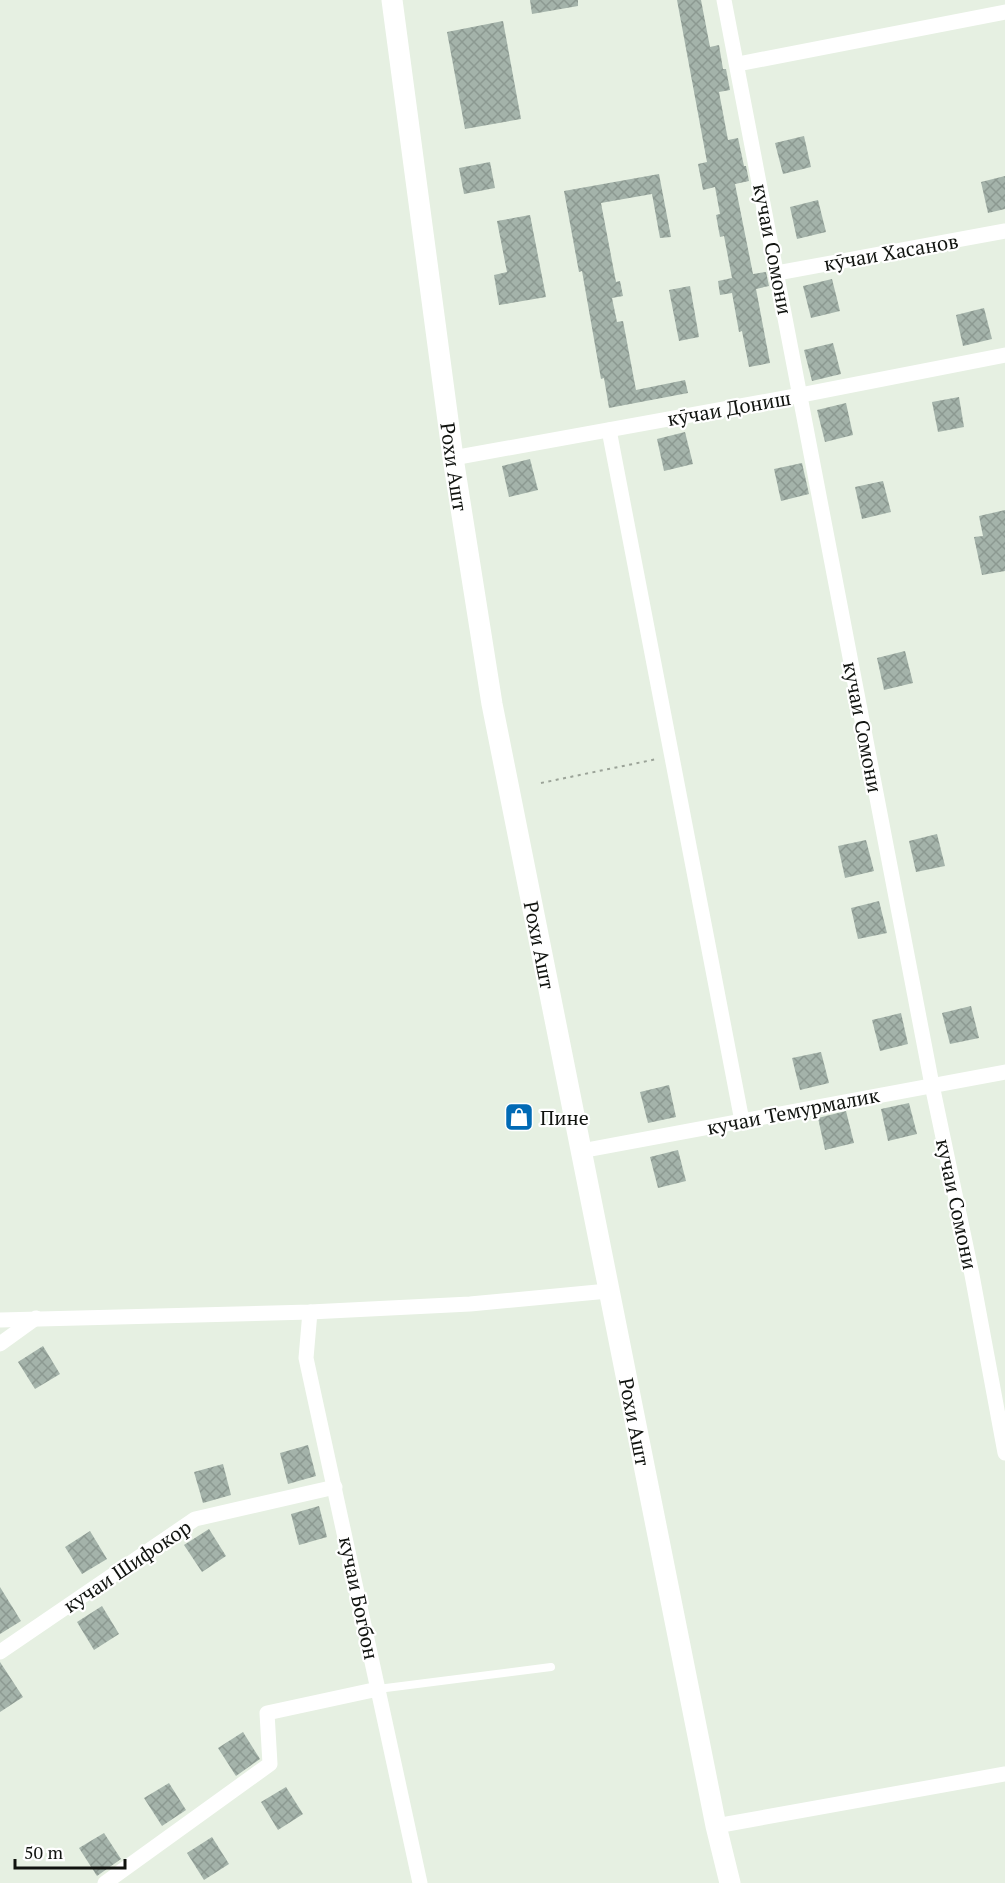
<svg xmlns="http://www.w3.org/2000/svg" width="1005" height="1883" viewBox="0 0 1005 1883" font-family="'PT Serif',serif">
  <defs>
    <pattern id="building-cross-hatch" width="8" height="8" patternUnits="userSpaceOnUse" patternTransform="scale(1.5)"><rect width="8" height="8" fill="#a4b3aa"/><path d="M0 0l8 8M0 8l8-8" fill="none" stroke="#8c9991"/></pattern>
  </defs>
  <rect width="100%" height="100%" fill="#e6f0e2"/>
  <g fill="url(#building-cross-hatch)">
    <path d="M530,0h48v6l-46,8z"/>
    <path d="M677,0h24l9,47 9,-2 4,24h3l4,21 -11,2 9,48 10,-2 6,28h2l3,15 -14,3 18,90 13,-2 3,14 -13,3 14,74 -21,4 -7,-36 -3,1 -7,-39 -12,2 -2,-14 14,-3 -8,-42 -4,1 -4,-22 4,-1 -5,-27 -12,3 -5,-26 9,-2z"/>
    <path d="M503,21l18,98 -56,10 -18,-97z"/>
    <path d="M804,136l7,31 -28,7 -8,-31z"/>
    <path d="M490,162l5,26 -31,6 -5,-26z"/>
    <path d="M659,174l12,63 -11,1 -8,-44 -51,9 15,79 4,-1 3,15 -11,2 5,24 6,-1 13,69 49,-10 3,13 -79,15 -5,-30 -3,1 -19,-108 -3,1 -15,-81z"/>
    <path d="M1005,176v33l-17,4 -7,-31z"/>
    <path d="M818,200l8,32 -29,7 -7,-32z"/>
    <path d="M530,215l16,82 -47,8 -5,-30 13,-3 -10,-51z"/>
    <path d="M832,279l8,32 -29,7 -8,-32z"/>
    <path d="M690,286l9,51 -20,4 -10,-51z"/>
    <path d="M984,308l8,31 -29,7 -7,-31z"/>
    <path d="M833,343l8,31 -29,7 -8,-31z"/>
    <path d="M959,397l5,30 -26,5 -6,-30z"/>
    <path d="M846,403l7,32 -28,7 -8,-32z"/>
    <path d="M685,432l8,32 -29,7 -7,-32z"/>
    <path d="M530,459l8,31 -29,7 -7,-31z"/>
    <path d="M802,463l7,31 -28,7 -7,-32z"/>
    <path d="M883,481l8,31 -29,7 -7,-32z"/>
    <path d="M1005,510v61l-23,4 -8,-38 9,-1 -4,-20z"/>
    <path d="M905,651l8,32 -29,7 -7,-32z"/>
    <path d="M937,834l8,32 -29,6 -7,-31z"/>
    <path d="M866,840l8,31 -29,7 -7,-32z"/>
    <path d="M879,901l8,32 -29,6 -7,-31z"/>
    <path d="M971,1006l8,32 -29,6 -8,-31z"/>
    <path d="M901,1013l7,31 -28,7 -8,-31z"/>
    <path d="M821,1052l8,31 -29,7 -8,-32z"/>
    <path d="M669,1085l7,32 -28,6 -8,-31z"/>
    <path d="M909,1103l8,31 -29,7 -7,-32z"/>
    <path d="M846,1111l8,32 -29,7 -7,-32z"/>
    <path d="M678,1150l8,31 -28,7 -8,-31z"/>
    <path d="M43,1346l17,28 -25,15 -17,-27z"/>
    <path d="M308,1445l8,31 -28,8 -8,-31z"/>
    <path d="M223,1464l8,31 -28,8 -9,-31z"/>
    <path d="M319,1506l8,31 -28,8 -8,-31z"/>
    <path d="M209,1529l17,27 -24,16 -18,-27z"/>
    <path d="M90,1531l17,28 -25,15 -17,-27z"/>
    <path d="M0,1587l21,34 -21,13z"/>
    <path d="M102,1606l17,28 -25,16 -17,-28z"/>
    <path d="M0,1662l23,35 -23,15z"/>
    <path d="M243,1732l17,27 -24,17 -18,-28z"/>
    <path d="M169,1783l17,27 -24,16 -18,-28z"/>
    <path d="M286,1787l17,27 -25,16 -17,-28z"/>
    <path d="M104,1833l17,26 -24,17 -18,-28z"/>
    <path d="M212,1837l17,27 -25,16 -17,-27z"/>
  </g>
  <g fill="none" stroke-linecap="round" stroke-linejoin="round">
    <path stroke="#9ba398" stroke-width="2" stroke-dasharray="3 4.5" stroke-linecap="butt" d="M541,783l116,-24"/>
    <path stroke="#fff" stroke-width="8" d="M378,1689l173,-22"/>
    <g stroke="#fff" stroke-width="15">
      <path d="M724,0l208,1085 40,190 33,178"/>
      <path d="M738,64l267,-52"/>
      <path d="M777,273l228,-42"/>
      <path d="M609,430l133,691"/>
      <path d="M453,458l348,-63 204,-40"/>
      <path d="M581,1151l424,-79"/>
      <path d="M310,1312l-4,46 114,525"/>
      <path d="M0,1320l310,-8 160,-8 138,-13"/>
      <path d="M0,1344l36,-26"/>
      <path d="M0,1652l195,-133 140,-32"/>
      <path d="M716,1826l289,-52"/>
      <path d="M105,1883l165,-119 -3,-51 111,-24"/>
    </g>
    <path stroke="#fff" stroke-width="21" id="s1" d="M392,0l61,458 39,246 224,1122 14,57"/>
  </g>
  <defs>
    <g id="shop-square" transform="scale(1.5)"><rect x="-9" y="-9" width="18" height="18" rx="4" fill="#016ab5" stroke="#fff"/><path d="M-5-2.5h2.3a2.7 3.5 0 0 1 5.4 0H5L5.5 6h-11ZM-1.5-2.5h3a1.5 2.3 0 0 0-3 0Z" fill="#fff"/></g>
  </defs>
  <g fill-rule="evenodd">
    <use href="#shop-square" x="519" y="1117"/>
  </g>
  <g text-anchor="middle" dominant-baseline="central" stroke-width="4.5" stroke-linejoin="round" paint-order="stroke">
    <g font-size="20" fill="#10130f" stroke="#fff">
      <text transform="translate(773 249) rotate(79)">кучаи Сомони</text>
      <text transform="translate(891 252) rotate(-10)">кӯчаи Хасанов</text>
      <text transform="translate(729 408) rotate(-10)">кӯчаи Дониш</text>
      <text stroke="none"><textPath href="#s1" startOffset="471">Рохи Ашт</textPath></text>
      <text transform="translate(863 727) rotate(79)">кучаи Сомони</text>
      <text stroke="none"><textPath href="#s1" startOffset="957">Рохи Ашт</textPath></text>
      <text transform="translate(793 1111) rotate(-11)">кучаи Темурмалик</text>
      <text transform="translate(957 1204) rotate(78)">кучаи Сомони</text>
      <text stroke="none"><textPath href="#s1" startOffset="1443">Рохи Ашт</textPath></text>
      <text transform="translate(127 1566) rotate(-34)">кучаи Шифокор</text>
      <text transform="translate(359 1598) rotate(78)">кучаи Богбон</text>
    </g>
    <g font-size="20" fill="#10130f" stroke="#fff" text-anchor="start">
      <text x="540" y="1117">Пине</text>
    </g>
  </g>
  <path d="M15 1859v9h110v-9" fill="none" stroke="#10130f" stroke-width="3"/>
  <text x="24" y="1859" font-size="18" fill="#10130f" stroke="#ffffff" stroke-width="4.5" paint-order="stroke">50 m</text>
</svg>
